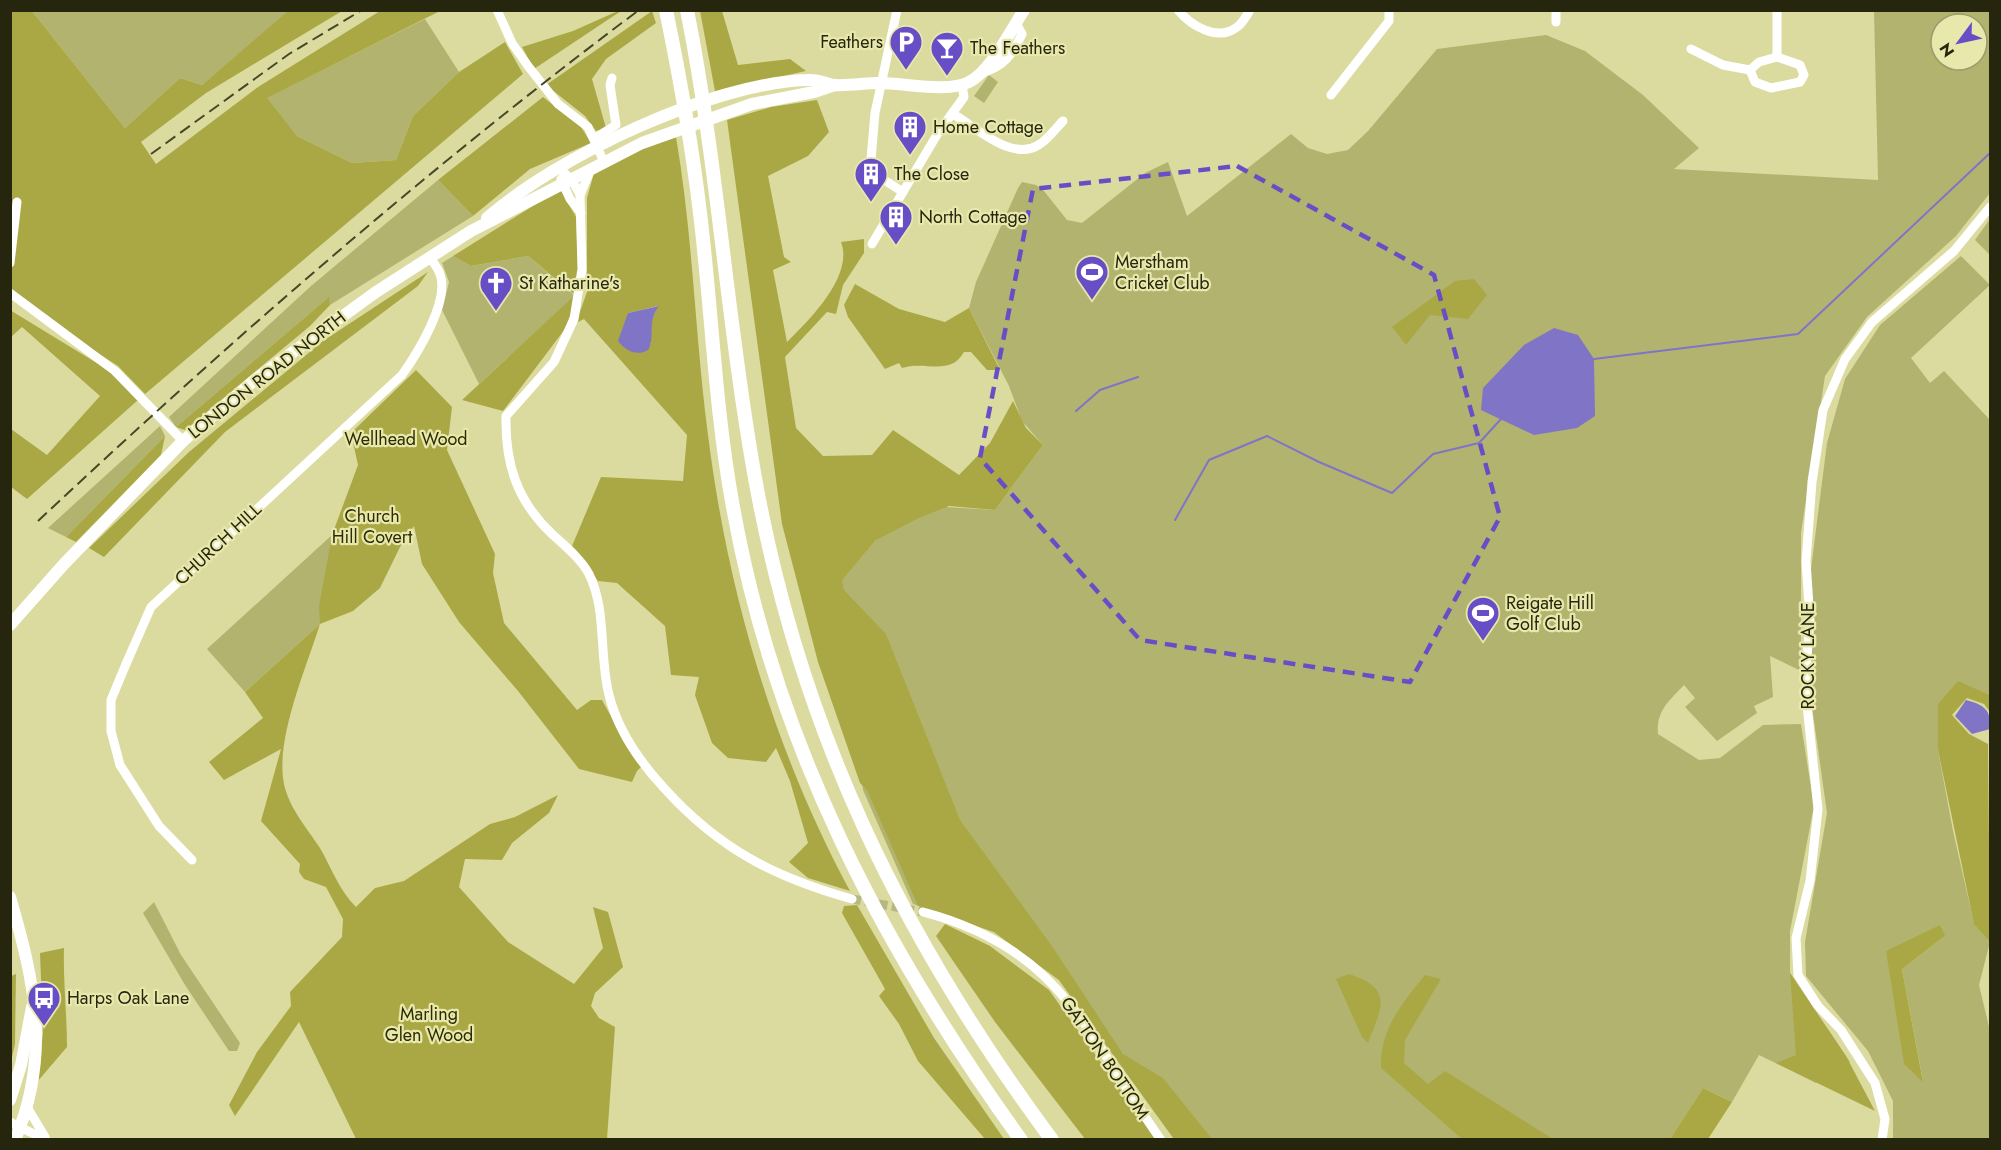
<svg xmlns="http://www.w3.org/2000/svg" width="2001" height="1150" viewBox="0 0 2001 1150" font-family="Jost,sans-serif">
  <rect width="100%" height="100%" fill="#dbdb9f"/>
  <g fill="#b3b370" fill-rule="evenodd">
    <path d="M32,11h258l-88,74 -22,-7 -55,50z"/>
    <path d="M1874,11h116v182l-34,43 -89,81 -42,59 -24,157v138l-31,-15 3,41 -19,9 3,7 -40,28 -32,-34 10,-9 -11,-13c-15,16 -28,26 -26,49l41,26 21,-2 43,-33 38,-1 13,82 -24,125v42l60,89 -34,21 -57,-28 -27,47 -29,-14 -33,51h-496l-115,-159 -65,-48 -81,-28 -50,-114 -26,-217 5,6 34,-39 38,-35 81,5 48,-65 -21,-24 -13,-35 -40,-78 7,-26 42,-94 4,-6 14,3 8,6 23,29 15,3 63,-50 23,-11 19,54 104,-82 17,14 19,6 21,-4 20,-19 69,-82 109,-14 39,16 58,44 56,53 -25,21 204,11zM1941,24h36v36h-36z"/>
    <path d="M425,19l34,53 -46,44 -17,44 -44,3 -55,-27 -31,-38z"/>
    <path d="M989,75l9,7 -14,21 -10,-7z"/>
    <path d="M438,180l35,36 -143,89 -2,-7 -152,129 -7,-10 142,-131z"/>
    <path d="M1990,219v36l-15,-15z"/>
    <path d="M453,256l18,10 57,-10 47,40 -96,88 -37,-74 7,-28 -7,-19z"/>
    <path d="M1961,256l29,29 -79,73 19,25 14,-12 46,49v275l-32,-13 -20,23v45l15,81 21,92 16,19 -11,43 11,46v108h-97v-38l-25,-50 -62,-75 -1,-34 22,-129 -15,-106 -1,-138 16,-126 18,-64 35,-54zM1945,936l-43,33 21,112 -37,-130z"/>
    <path d="M160,426l5,10 -99,101 -18,-9z"/>
    <path d="M332,535l-12,89 -75,68 -38,-43z"/>
    <path d="M154,902l27,53 59,88 -3,8h-8l-44,-66 -42,-72z"/>
  </g>
  <g fill="#aaa845" fill-rule="evenodd">
    <path d="M10,11h22l93,117 55,-50 22,7 86,-74h54l-136,82 -65,49 15,22 102,-77 122,-76h60l-173,87 30,38 55,27 44,-3 17,-44 46,-44 46,-30 18,32 -378,320 -27,-28 -107,-69z"/>
    <path d="M618,11h3l-87,58 -12,-22 51,-16z"/>
    <path d="M652,11l4,12 -50,36 -14,20 14,49 -10,3 -11,-15 -39,-31z"/>
    <path d="M700,11h22l16,54 52,-6 16,12 -91,20z"/>
    <path d="M543,97l38,30 10,16 -61,26 -57,47 -35,-36z"/>
    <path d="M817,100l12,32 -21,24 -40,20 16,81 7,5 -18,8 14,72c22,-22 67,-66 54,-100l23,-3v14l-21,32 -7,29 -9,-2 -42,45 11,71 27,28 49,-1 21,-25 66,45 31,-32 23,-42 13,27 17,17 -48,65 -46,-4 -30,12 -43,22 -34,40 2,10 42,44 74,186 94,129 69,105 40,24 49,61h-38l-115,-159 -65,-48 -76,-26 -51,-116 -7,-7 -42,-121 -36,-138 -55,-404 44,-13z"/>
    <path d="M676,137c17,98 19,199 32,298 20,159 66,315 142,456l-42,-13 -19,-16 19,-19 -18,-62 -14,-33 -10,14 -38,-4 -16,-15 -17,-48 4,-18 -28,-2 -6,-49 -48,-43 -19,-2 -26,-35 29,-69 82,4 4,-46 -103,-116 -8,4 11,-31v-94l7,-25 46,-23zM658,306c-8,13 -8,24 -7,39l-23,-32z"/>
    <path d="M560,189l16,28 3,74 -14,38 -62,82 -41,-11 113,-105 -47,-39 -57,10 -18,-10z"/>
    <path d="M428,272l-10,14 -193,146 -121,125 -15,-9 100,-96 134,-111z"/>
    <path d="M1474,279l13,16 -19,24 -38,-4 -24,30 -14,-18 63,-46z"/>
    <path d="M855,284l44,25 46,13 24,-14 31,62h-13l-16,-18h-7c-14,25 -39,8 -62,16l-3,-5 -14,6 -37,-52 -4,-12z"/>
    <path d="M329,297l1,8 -20,21 -125,104 -9,-3z"/>
    <path d="M10,310l103,63 25,27 -111,99 -16,-12v-58l36,26 53,-59 -78,-69 -11,10z"/>
    <path d="M416,370l36,37 -5,43 48,104 -2,19 11,50 73,87 14,-10h11l28,51 14,13 -7,7 -5,11 -53,-13 -61,-78 -59,-69 -37,-58 -8,-38 -14,21 -20,41 -27,23 -33,13c-14,45 -45,115 -36,160 5,24 23,44 36,64 12,21 19,42 36,59l19,-19 29,-7 86,-57 25,-7 43,-22 -9,18 -37,30 -10,17 -37,-1 -6,28 49,55 66,42 29,-36 -10,-41 15,5 15,55 -28,26 -4,13 8,12 16,9 -8,112h-251l-57,-117 -64,94 -6,-11 28,-53 34,-46 -1,-14 52,-55 1,-18 -17,-32 -22,-8 -5,-7 1,-8 -39,-43 20,-72 -57,31 -15,-18 54,-44 -18,-26 75,-68 -1,-18 13,-71 26,-70 -7,-32z"/>
    <path d="M165,436l-4,19 -85,87 -10,-5z"/>
    <path d="M1958,681l32,14v17l-6,-8 -17,-6 -15,17 17,19 19,10 2,198 -16,-18 -36,-174v-46z"/>
    <path d="M857,905l77,133 70,101h-19l-67,-78 -19,-37 -20,-28 6,-7 -43,-76 2,-7z"/>
    <path d="M945,924l45,22 59,44 107,149h-71l-90,-117 -59,-86z"/>
    <path d="M1940,925l5,11 -43,33 21,113 -19,-18 -18,-113z"/>
    <path d="M64,948c-1,34 3,66 3,99l-30,35 6,-49 -3,-80z"/>
    <path d="M1790,973l56,83 29,55 -99,-48 20,-8z"/>
    <path d="M16,974l-1,70 -4,18v-86z"/>
    <path d="M1349,974c45,15 33,32 19,69l-6,-6 -26,-58z"/>
    <path d="M1425,975l16,4 -36,61 -1,23 24,21 17,-13 108,68h-91l-81,-71c-2,-37 21,-65 44,-93z"/>
    <path d="M1703,1088l29,14 -24,37h-38z"/>
  </g>
  <g fill="#7f74c6">
    <path d="M659,306c-13,16 -3,32 -11,44 -12,7 -23,0 -30,-9l10,-28z"/>
    <path d="M1554,328l24,7 16,24 1,57 -18,12 -43,7 -53,-25 2,-22 41,-43z"/>
    <path d="M1966,700c18,5 25,9 24,29l-18,5 -17,-18z"/>
  </g>
  <g fill="none" stroke-linecap="round" stroke-linejoin="round">
    <g stroke="#7f74c6" stroke-width="2">
      <path d="M1594,359l204,-25 192,-181"/>
      <path d="M1076,411l24,-21 38,-13"/>
      <path d="M1175,520l34,-60 58,-24 52,26 73,31 41,-39 46,-11 22,-24"/>
    </g>
    <path stroke="#b7b782" stroke-width="9" stroke-dasharray="9 4.5" stroke-linecap="butt" d="M852,899l71,13"/>
    <g stroke="#fff" stroke-width="9">
      <path d="M497,10l15,33 16,23 30,38 30,23 16,35"/>
      <path d="M897,10l-22,103 -5,58 33,21"/>
      <path d="M1178,10c13,16 40,32 59,17 5,-3 9,-11 12,-15"/>
      <path d="M1556,10v12"/>
      <path d="M1691,49l32,16 27,5"/>
      <path d="M1777,57l23,8 4,10 -4,7 -29,6 -16,-6 -5,-12 9,-8z"/>
      <path d="M1777,57v-47"/>
      <path d="M981,73c23,-6 31,-18 41,-39l-6,-11"/>
      <path d="M1331,95l58,-74v-11"/>
      <path d="M953,114c24,14 60,49 87,30 9,-6 16,-16 23,-23"/>
      <path d="M595,138l21,-13 -6,-40 2,-7"/>
      <path d="M559,168l13,12 8,15 2,74 -8,50 -20,43 -48,54c-1,48 11,85 46,118 13,12 29,25 37,40 18,36 10,83 20,121 9,36 30,66 55,93 55,61 110,89 188,111"/>
      <path d="M561,179l9,20 11,14"/>
      <path d="M580,195l11,-26"/>
      <path d="M872,244l66,-111 26,-36 -2,-12"/>
      <path d="M10,263l7,-61"/>
      <path d="M10,293l105,78 68,70"/>
      <path d="M192,860l-33,-34 -39,-61 -9,-34v-31l15,-36 25,-57 251,-232c15,-21 48,-74 38,-101 -2,-6 -6,-11 -10,-16"/>
      <path d="M923,912c140,37 162,121 238,228"/>
      <path d="M27,1107l18,30"/>
      <path d="M10,1122l36,18"/>
      <path d="M1882,1140l3,-21 -10,-36 -34,-53 -23,-24 -20,-31 -2,-37 14,-57 8,-72 -11,-104 -1,-36 4,-48 -4,-60 6,-79 11,-72 22,-51 27,-37 82,-71 36,-44"/>
    </g>
    <g stroke="#fff" stroke-width="12">
      <path d="M487,218c71,-62 225,-135 320,-138 10,-1 18,3 27,5 15,1 31,-2 45,-2 26,0 69,10 90,-1 21,-10 42,-52 55,-72"/>
      <path d="M10,625l54,-61 119,-123 73,-62 120,-87 95,-61 171,-88 110,-39 62,-12 21,-7"/>
      <path d="M10,897c25,86 41,158 5,243"/>
      <path d="M10,1100l11,-35 11,-58"/>
    </g>
    <g stroke="#fff" stroke-width="14">
      <path d="M666,10c14,68 26,135 34,203 12,98 15,197 33,294 42,236 149,440 288,633"/>
      <path d="M687,10c31,155 40,313 68,468 45,251 146,458 297,662"/>
    </g>
    <g stroke="#474728" stroke-width="2" stroke-dasharray="12 6" stroke-linecap="butt">
      <path d="M151,154l138,-100 73,-44"/>
      <path d="M38,521c192,-180 390,-353 601,-511"/>
    </g>
  </g>
  <path fill="none" stroke="#674ec7" stroke-width="4.5" stroke-dasharray="12 8" stroke-linejoin="round" d="M1237,166l197,109 66,242 -90,165 -270,-42 -160,-182 53,-269z"/>
  <defs>
    <g id="parking-pin" transform="scale(1.725)"><path d="M0 17L-7.5 6A9.5 9.5 0 1 1 7.5 6Z" fill="#674ec7" stroke="#e8e8ac"/><path d="M-3.5-5.5H1a3.5 3.5 0 0 1 0 7H-1V5.5H-3.5ZM-1-3.4V-.6H.8a1.4 1.4 0 0 0 0-2.8Z" fill="#fff"/></g>
    <g id="bar-pin" transform="scale(1.725)"><path d="M0 17L-7.5 6A9.5 9.5 0 1 1 7.5 6Z" fill="#674ec7" stroke="#e8e8ac"/><path d="M-6-5H6L.8 .8V4.5H3.5V6h-7V4.5H-.8V.8Z" fill="#fff"/></g>
    <g id="building-pin" transform="scale(1.725)"><path d="M0 17L-7.5 6A9.5 9.5 0 1 1 7.5 6Z" fill="#674ec7" stroke="#e8e8ac"/><path d="M-4-6H4V6H1V3H-1V6H-4ZM-2.5-4.3h1.7v1.8h-1.7ZM.8-4.3h1.7v1.8H.8ZM-2.5-1h1.7V.8h-1.7ZM.8-1h1.7V.8H.8Z" fill="#fff"/></g>
    <g id="stadium-pin" transform="scale(1.725)"><path d="M0 17L-7.5 6A9.5 9.5 0 1 1 7.5 6Z" fill="#674ec7" stroke="#e8e8ac"/><path d="M0-5a6.5 5 0 1 0 0 10a6.5 5 0 1 0 0-10ZM-3.5-1.8h7v3.6h-7Z" fill="#fff"/></g>
    <g id="church-pin" transform="scale(1.725)"><path d="M0 17L-7.5 6A9.5 9.5 0 1 1 7.5 6Z" fill="#674ec7" stroke="#e8e8ac"/><path d="M-1.2-6h2.4v3.5h3.3v2.4h-3.3V6h-2.4V-.1h-3.3v-2.4h3.3Z" fill="#fff"/></g>
    <g id="bus-pin" transform="scale(1.725)"><path d="M0 17L-7.5 6A9.5 9.5 0 1 1 7.5 6Z" fill="#674ec7" stroke="#e8e8ac"/><path d="M-5-6H5V4H4V6H2V4H-2V6H-4V4H-5ZM-3.5-4V0h7V-4ZM-3.5 1.2v1.5H-2V1.2ZM2 1.2v1.5H3.5V1.2Z" fill="#fff"/></g>
  </defs>
  <g fill-rule="evenodd">
    <use href="#parking-pin" x="906" y="42"/>
    <use href="#bar-pin" x="947" y="48"/>
    <use href="#building-pin" x="910" y="127"/>
    <use href="#building-pin" x="871" y="174"/>
    <use href="#building-pin" x="896" y="217"/>
    <use href="#stadium-pin" x="1092" y="272"/>
    <use href="#church-pin" x="496" y="283"/>
    <use href="#stadium-pin" x="1483" y="613"/>
    <use href="#bus-pin" x="44" y="998"/>
  </g>
  <g text-anchor="middle" dominant-baseline="central" stroke-width="4.5" stroke-linejoin="round" paint-order="stroke">
    <g font-size="18" fill="#26260e" stroke="#e8e8ac" text-anchor="start">
      <text x="883" y="42" text-anchor="end">Feathers</text>
      <text x="970" y="48">The Feathers</text>
      <text x="933" y="127">Home Cottage</text>
      <text x="894" y="174">The Close</text>
      <text x="919" y="217">North Cottage</text>
      <text x="1115" y="262">Merstham<tspan x="1115" dy="21">Cricket Club</tspan></text>
      <text x="519" y="283">St Katharine's</text>
      <text x="1506" y="603">Reigate Hill<tspan x="1506" dy="21">Golf Club</tspan></text>
      <text x="67" y="998">Harps Oak Lane</text>
    </g>
    <g font-size="18" fill="#26260e" stroke="#e8e8ac">
      <text transform="translate(267 375) rotate(-38)">LONDON ROAD NORTH</text>
      <text transform="translate(218 544) rotate(-43)">CHURCH HILL</text>
      <text transform="translate(1808 656) rotate(-90)">ROCKY LANE</text>
      <text transform="translate(1105 1058) rotate(56)">GATTON BOTTOM</text>
    </g>
    <g font-size="18" fill="#2d2c00" stroke="#e8e8ac">
      <text x="406" y="439">Wellhead Wood</text>
      <text x="372" y="516">Church<tspan x="372" dy="21">Hill Covert</tspan></text>
      <text x="429" y="1014">Marling<tspan x="429" dy="21">Glen Wood</tspan></text>
    </g>
  </g>
  <rect width="2001" height="1150" fill="none" stroke="#26260e" stroke-width="24"/>
  <g transform="translate(1959 42) rotate(237)"><circle r="28" fill="#e8e8ac" stroke="#9a9a6d" stroke-width="1.5"/>
  <path d="M0-4.5L10 22L0 15L-10 22Z" fill="#674ec7"/>
  <text y="-9" font-size="16" font-weight="bold" text-anchor="middle" fill="#26260e">N</text>
  </g>
</svg>
